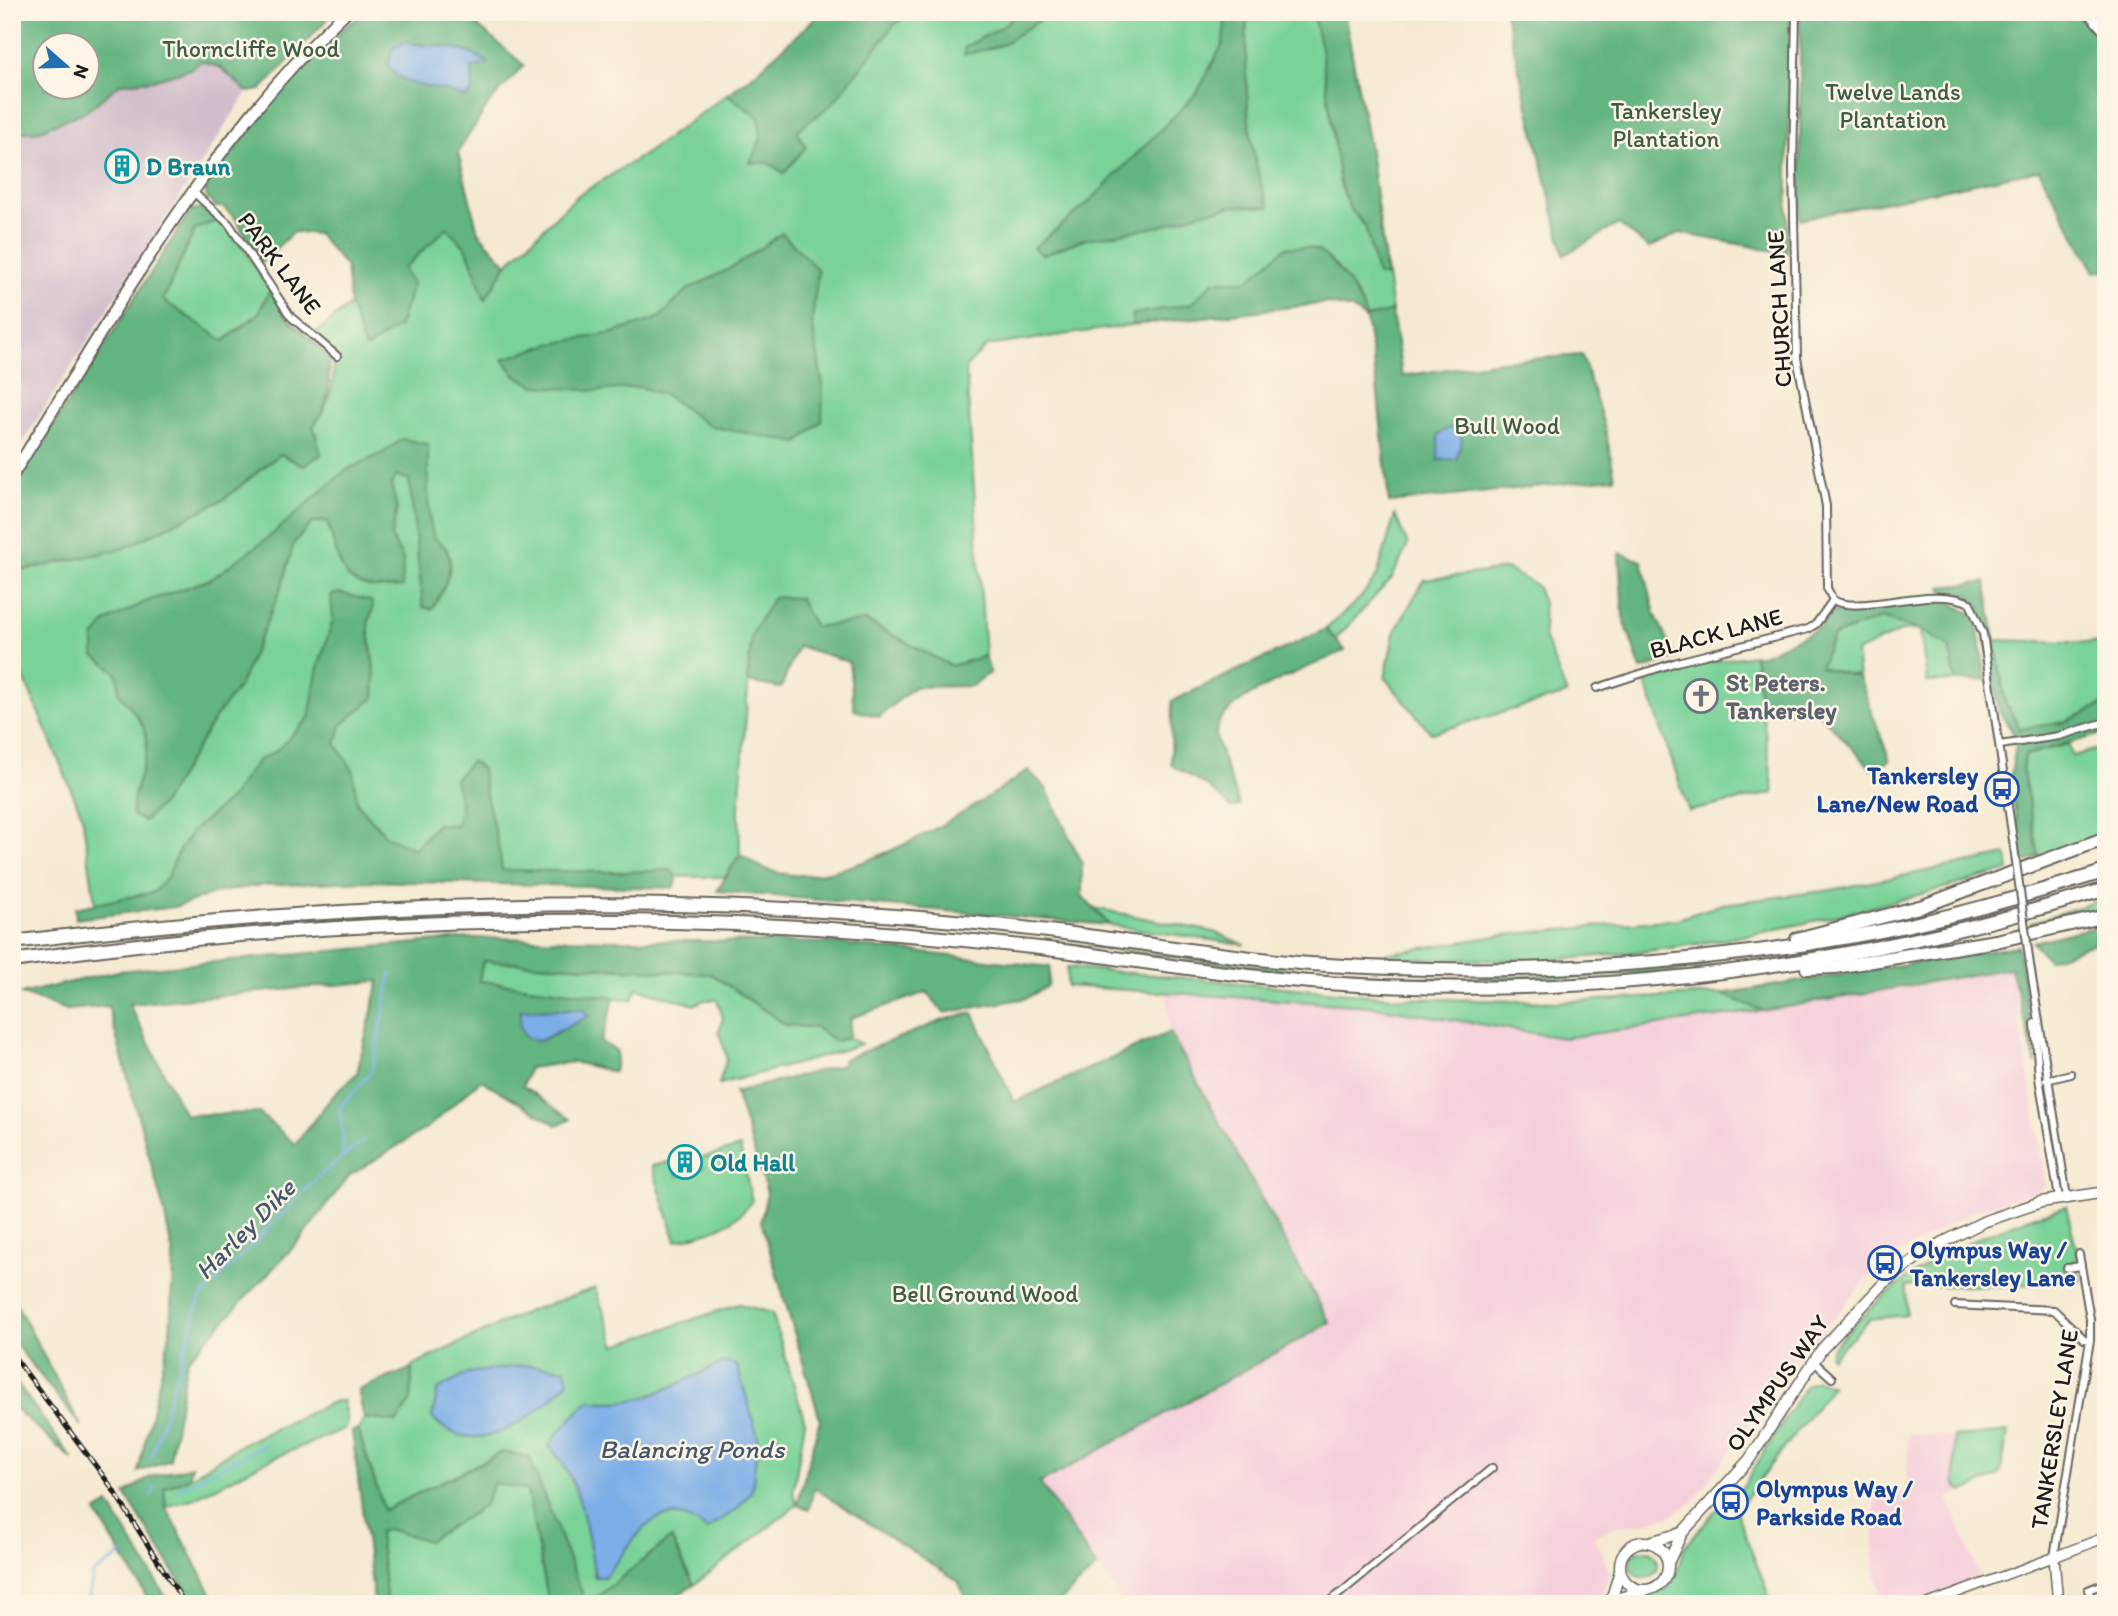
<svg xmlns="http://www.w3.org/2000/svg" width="2118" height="1616" viewBox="0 0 2118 1616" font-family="Itim,sans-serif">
  <rect width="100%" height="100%" fill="#fcf5e5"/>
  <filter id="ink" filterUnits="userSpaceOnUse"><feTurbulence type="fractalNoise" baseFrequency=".0143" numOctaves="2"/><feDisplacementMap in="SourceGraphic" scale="14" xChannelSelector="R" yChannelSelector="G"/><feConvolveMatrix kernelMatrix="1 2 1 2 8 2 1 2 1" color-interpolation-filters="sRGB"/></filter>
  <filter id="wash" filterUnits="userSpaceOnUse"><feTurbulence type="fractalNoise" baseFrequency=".00686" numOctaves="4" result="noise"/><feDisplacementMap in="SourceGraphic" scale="28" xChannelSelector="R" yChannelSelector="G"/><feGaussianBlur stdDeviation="1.57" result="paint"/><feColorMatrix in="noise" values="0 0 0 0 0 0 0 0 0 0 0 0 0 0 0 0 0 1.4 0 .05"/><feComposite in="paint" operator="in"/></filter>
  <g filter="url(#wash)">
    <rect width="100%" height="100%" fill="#f5ead1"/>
    <g fill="#f5cfdb">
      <path d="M2011,968l35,217 -6,5 -68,21 -93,54 -92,107 -94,130 -23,14 -35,9h-16l-25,12 16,36 -4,16 -13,15h-468l-85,-121 290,-161 -160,-290 -3,-38 202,12 194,32 377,-55z"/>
      <path d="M1908,1434l46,3 1,48 7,7 -14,6 32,79 -72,27h-22l-11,-28v-82h31z"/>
    </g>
    <path fill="#d1bdcc" d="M201,61l20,7 26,24 -235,367v-320l7,-7h16l52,-21 33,-28 33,-3 40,-12z"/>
    <g fill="#79d298" stroke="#4a775a" stroke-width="2">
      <path d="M822,12h522l26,139 22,160 -26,8 -14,-10 -26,-6 -194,22 -145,21 -21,21 19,289 -34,10 -85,-45 -51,6 -16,-29 -47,36 -13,175 1,45 -15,23 -226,-2 -243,-8 -160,41 -14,-93 -70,-165v-87l13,7 198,-70 57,-46 41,1 -8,-29c14,-17 29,-52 15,-74 -4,-5 -12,-10 -17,-15l40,-33 52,-35 44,-42 20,22 18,50 22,-35 70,-68 68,-42 107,-78z"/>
      <path d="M218,220l25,27 27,43 -12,24 -34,27 -61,-41 32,-71z"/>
      <path d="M1395,515l13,30 -16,33 -57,62 -9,-11 34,-31 17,-22z"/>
      <path d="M1507,569l30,17 6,17 1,33 23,58 -136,39 -46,-55 9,-45 30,-53z"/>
      <path d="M1881,618l39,12 29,17 7,34 -29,1 -7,-52 -19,1 -45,21 3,25 -39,-10 13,-31z"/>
      <path d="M1995,640l111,3v60l-41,19 -45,7 -15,-27z"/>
      <path d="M1754,655l20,138 -85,18 -45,-133 34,-11z"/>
      <path d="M2069,744l3,12 34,-9v86l-67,24 -17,-90 4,-12z"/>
      <path d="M2007,855l2,15c-134,38 -270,74 -409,86 -77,7 -157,3 -234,1l137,-22 174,-16 46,-15 108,-14z"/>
      <path d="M2106,898v11l-4,2 -70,17 -1,-5z"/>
      <path d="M1094,908l120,24 31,13 -136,-20z"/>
      <path d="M1069,944l234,26 133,8 164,-4 111,-10 -21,6 -135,10 -159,-1 -112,-7z"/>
      <path d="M483,961l228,13 75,51 30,3 19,13 14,-3 12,6 -43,14 -99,26 8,-26 -8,-26 4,-14 -6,-18h-13l-9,5 -58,-17 -5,12 -154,-19z"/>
      <path d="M1067,967l336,31 155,4 163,-8 53,15 -211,29 -194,-32 -302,-20z"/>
      <path d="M740,1147l12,54c-18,26 -46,32 -76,40l-24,-75 21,-5 5,15 25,-8 -2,-10z"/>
      <path d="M2066,1206l12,50 -4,8 -9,2 1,5 13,2 2,7 -76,6h-99l1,29 -37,4 -39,39 -2,-3c5,-13 19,-23 28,-33 58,-61 130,-92 209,-116z"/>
      <path d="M595,1288l21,57 123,-41 33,9 33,109 -12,70 4,13 -103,80 -23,-47 -79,63 -9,-3 -54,-141 -27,-5 -118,58 -26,-80 6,-12 33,4 14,-22 1,-32 5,-5 109,-51z"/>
      <path d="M1817,1380l15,6 -96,125 36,93h-142l36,-15 10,-16 9,-27 29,-34 22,-15 70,-112z"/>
      <path d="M335,1401h8l4,23 -3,5 -80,33 -69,36 -29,9 -2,-19 25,-10 53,-34z"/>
      <path d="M2008,1432l-8,43 -38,17 -7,-7 -1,-48z"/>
      <path d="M494,1482l33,8 22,114h-162l-9,-72 10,-3 40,12z"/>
      <circle cx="1644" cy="1564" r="14"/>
    </g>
    <g fill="#62b480" stroke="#3f684e" stroke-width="2" fill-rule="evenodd">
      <path d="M12,12h322l-73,78 -14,2 -26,-24 -20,-7 -8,7 -40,12 -32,3 -34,28 -52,21h-16l-7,7zM46,46h42v42h-42z"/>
      <path d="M365,12h96l63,53 -34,37 -32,50 20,80 29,32 -22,36 -18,-51 -20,-21 -44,41 10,15 -14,42 -34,23 -15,-45 -4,-37 -28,-33 -25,-2 -32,31 -26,-45 -12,-11h-7l-9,-9 -2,-9 53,-72 62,-71zM404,43c28,3 60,2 83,19l-15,6 1,22 -7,8 -14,-8z"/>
      <path d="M822,12h90l-18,13 -62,79 -35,27 9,16 -22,26 -16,-10h-18l11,-25 -2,-20 -32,-24 25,-18z"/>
      <path d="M1019,12h32l-49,33 -38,10 1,-8 35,-19z"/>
      <path d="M1226,12h21c-2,65 -2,134 22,195l-35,-1 -35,7 -37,13 -81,14 -38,15 -10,-7 53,-43 111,-112 26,-50z"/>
      <path d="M1312,12h32l26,139 16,126 -9,-2 -12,-49 -15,-17 -10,-25 -19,-136z"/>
      <path d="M1505,12h285l-3,241 -108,-20 -30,15 -30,-24 -55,31z"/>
      <path d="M1800,12h271l14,9 21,26v223l-11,2 -56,-102 -239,49z"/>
      <path d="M202,208l16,12 -23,9 -32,71 61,41 34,-27 12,-24 17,27 42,40c1,25 1,50 -16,69l8,28 -17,12 -24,-12 -57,46 -101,49 -97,21 -13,-7v-73l179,-280z"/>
      <path d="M782,233l36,37 -6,53 11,63 -1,35 -24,22 -89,-17 -42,-30 -27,-9 -44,4 -61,-5 -20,-11 -12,-16 47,-15 63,-11 46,-15 28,-28 46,-23z"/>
      <path d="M1286,247c8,1 20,-1 28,2 19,7 48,50 52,69l26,-7 10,65 98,-15 82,-6 23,73 10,50 -226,25 -12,-117 -11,-67 -14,-10 -26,-6 -194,22 1,-11 58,-10 23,-23h33z"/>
      <path d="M402,439l26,5c0,21 -2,74 6,93 3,4 9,7 12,11 11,20 -4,45 -14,61l-9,-2 -14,-128 -12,-3 -6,8 6,25 -6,28 12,22 -1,28c-62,6 -59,-14 -75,-66l-15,2 -18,20 -12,43 -42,99 -25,33 -52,85 -19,18 -11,-5c-4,-30 22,-58 11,-87 -5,-13 -18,-26 -26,-38 3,-22 -8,-23 -24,-35v-18l12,-16 39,-20 66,-23 58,-42 77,-67 37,-17z"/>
      <path d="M1619,553l23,8 13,53 21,44 -35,12 -18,-54z"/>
      <path d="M1986,582l19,120 15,27 45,-7 41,-19v30l-81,22 -3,12 17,90 -16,6 -13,-83 7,-41 -18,-28 -19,-105 -10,-9 -27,-6 -2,-4z"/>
      <path d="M340,593l31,8 2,7 -5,16 7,51 -1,23 -33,27 -5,19 17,26 4,33 29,33 28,13 23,-25 19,1 5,-15 -6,-31 16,-18 11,8c3,35 17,66 20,101l120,2 50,-2 5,11 -4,7 -306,-7 -105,4 -43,7 -44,15 -99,12 -1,-11 79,-16 14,-16 9,-22 15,-23 37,-31 28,-39 19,-10 33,-33 8,-47 16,-51 -2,-25z"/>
      <path d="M773,597l26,1 16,29 51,-6 85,45 34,-10 5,16 -18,14 -58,1 -35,30 -25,-7 -5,-48 -51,-16 -17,42 -34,-6 5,-48z"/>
      <path d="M1948,601l22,12 7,10 9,57 -30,1 -7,-34 -29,-17 -39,-12 -48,18 -13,31 39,10 31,84 -18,8 -55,-58 -55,1 -8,-57h8l57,-27 12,-16z"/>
      <path d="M1326,629l19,21c-28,16 -129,48 -129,83 0,14 19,57 24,73l-9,2 -24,-22 -36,-21 1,-64z"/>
      <path d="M1028,770l18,18 36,75v33l27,29 -392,-34 23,-37c12,8 24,16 39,19 68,17 194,-64 249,-103z"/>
      <path d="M2106,924v15l-58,21 -15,-18z"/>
      <path d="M469,938l366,5 215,24 -2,19 -21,12 -83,15 -17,-21 -76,26 -2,20 -14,3 -19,-13 -30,-3 -75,-51 -228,-13 -4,20 136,16 -14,45 16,9 -3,21 -41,-10 -44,6 -6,18 47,33 -13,6 -76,-45 -53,47 -79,49 -49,64 -113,120 -17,100 -32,12 32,-138 3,-79 -9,-44 -56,-205 -41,4 -46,-16 97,-23zM379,981l-22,92 -25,24 -37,47 -36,-31 -74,2 -56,-111zM565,1009l-5,22 -21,10 -18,-30z"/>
      <path d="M2018,946l18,118 -25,-96 -247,43 -43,-17z"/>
      <path d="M973,1013l41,89 156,-70 160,291 -290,160 57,84 -40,37h-89l-10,-23 -144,-93 -5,21 -12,-4 23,-86 -59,-198 6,-28 -32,-101 107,-27 2,-6 102,-40z"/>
      <path d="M12,1296l69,130 -69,-86z"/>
      <path d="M412,1368l-1,32 -14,22 -33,-4 -6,-28z"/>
      <path d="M12,1376l61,84 -61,-54z"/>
      <path d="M358,1430l26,80 119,-58 26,5 55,141 8,3 79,-63 23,47 -32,19h-113l-22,-114 -33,-7 -10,23 -56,35 -40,-12 -9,3 8,72h-19l6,-3 -22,-170z"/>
      <path d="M192,1466l-3,12 -25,10 2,19 51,97h-23l-69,-110 25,-17z"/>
      <path d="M109,1504l61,100h-19l-55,-92z"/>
    </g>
    <g fill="#7baee7" stroke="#4c6582" stroke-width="2">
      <path d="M404,43c29,3 60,2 84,20l-16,5 1,23 -8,7c-22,-13 -61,-7 -77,-32l4,-17z"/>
      <path d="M1451,427l11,11 -5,21 -19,1v-25z"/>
      <path d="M582,1009l7,7 -50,25 -14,-4 -5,-10 1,-17z"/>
      <path d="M724,1362l13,3 21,72 -6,54 -15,18 -30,21c-53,-41 -71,12 -103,47h-9c-7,-43 -14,-98 -46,-131l6,-10 34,-36c51,10 90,-18 135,-38z"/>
      <path d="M526,1365l39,4 3,13c-33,35 -93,83 -136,35l6,-27 30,-17z"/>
    </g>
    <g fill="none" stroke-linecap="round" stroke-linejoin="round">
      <g stroke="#7baee7" stroke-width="2.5">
        <path d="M344,1156l-4,-49 32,-37 19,-96"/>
        <path d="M152,1456l48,-158 120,-123 44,-35"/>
        <path d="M178,1489l85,-44"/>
        <path d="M151,1496l5,-10"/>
        <path d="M88,1604l5,-30 30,-21"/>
      </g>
    </g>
  </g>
  <g filter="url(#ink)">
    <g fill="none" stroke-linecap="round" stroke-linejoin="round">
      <g stroke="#68645b" stroke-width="10">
        <g id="minor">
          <path d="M1796,12l-3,157 4,189 29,148 1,82 6,12"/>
          <path d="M192,191l37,33 62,93 46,39"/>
          <path d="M1833,600c27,16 98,-16 137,3l13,31 31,213"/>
          <path d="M1597,688l80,-26 131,-33 8,-5 17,-24"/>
          <path d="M2000,745l59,-9 47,-14"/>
          <path d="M2030,965l37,232"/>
          <path d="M2035,1023l4,55 20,120"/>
          <path d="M2046,1080l25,-6"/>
          <path d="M2067,1268l14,-2"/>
          <path d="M1955,1305l99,5 30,29 6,1"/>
          <path d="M1813,1361l19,17"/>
          <path d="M2054,1557l36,-217v-21l-11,-65"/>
          <path d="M1327,1604l165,-136"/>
          <path d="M2094,1604l-6,-14 18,-7"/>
        </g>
      </g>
      <g stroke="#68645b" stroke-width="11">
        <path id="tertiary" d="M1927,1604l127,-47"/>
      </g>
      <g stroke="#68645b" stroke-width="12">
        <path id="secondary" d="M2058,1604l-4,-47 52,-20"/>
      </g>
      <g stroke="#68645b" stroke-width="13">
        <g id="primary">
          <circle cx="1644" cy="1566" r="24"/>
          <path d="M1649,1542l33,-9"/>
          <path d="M1668,1563l14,-30 67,-73 73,-111 64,-68 40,-30 57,-29 58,-20 65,-10"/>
          <path d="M1613,1600l30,-9"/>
          <path d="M1610,1604l10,-33"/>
        </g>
      </g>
      <g stroke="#68645b" stroke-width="14">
        <g id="trunk">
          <path d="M2089,12l17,20"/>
          <path d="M12,476c102,-161 194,-333 334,-464"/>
        </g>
      </g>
      <g stroke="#68645b" stroke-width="16">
        <g id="motorway">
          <path d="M1797,939l126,-33 183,-68"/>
          <path d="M12,942c264,-32 528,-47 793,-32 92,5 184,13 275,25 76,10 154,23 231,29 179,12 361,4 538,-27 87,-15 173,-40 257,-66"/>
          <path d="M12,961c266,-38 536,-49 804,-33 77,5 155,12 232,21 87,11 175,26 263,33 272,20 535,-12 795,-93"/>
          <path d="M1807,968l28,-1 161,-26 110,-25"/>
        </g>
      </g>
      <use href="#minor" stroke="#fff" stroke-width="6"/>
      <use href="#tertiary" stroke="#fff" stroke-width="8"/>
      <use href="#secondary" stroke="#fff" stroke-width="9"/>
      <use href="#primary" stroke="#fff" stroke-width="10"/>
      <use href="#trunk" stroke="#fff" stroke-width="10"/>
      <use href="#motorway" stroke="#fff" stroke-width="12"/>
      <g stroke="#1c1c1c" stroke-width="5">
        <path id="rail" d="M12,1354l98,131 75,119"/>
      </g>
      <use href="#rail" stroke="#fcf5e5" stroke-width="2.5" stroke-dasharray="8" stroke-linecap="butt"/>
      <g stroke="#68645b" stroke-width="10" stroke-linecap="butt">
        <path id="minor-bridge" d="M2014,847l16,118"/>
      </g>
      <use href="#minor-bridge" stroke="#fff" stroke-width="6"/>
    </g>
  </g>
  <defs>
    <g id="building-ring" transform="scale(1.75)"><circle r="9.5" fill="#fcf5e5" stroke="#0f9aa8" stroke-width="1.5"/><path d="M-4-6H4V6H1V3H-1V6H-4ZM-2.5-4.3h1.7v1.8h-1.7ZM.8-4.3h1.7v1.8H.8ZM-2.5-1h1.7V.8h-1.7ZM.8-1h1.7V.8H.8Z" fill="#0f9aa8"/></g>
    <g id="church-ring" transform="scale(1.75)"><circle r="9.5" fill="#fcf5e5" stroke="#6b7280" stroke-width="1.5"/><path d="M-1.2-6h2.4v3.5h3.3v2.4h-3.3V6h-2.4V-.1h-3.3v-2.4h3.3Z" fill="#6b7280"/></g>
    <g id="bus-ring" transform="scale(1.75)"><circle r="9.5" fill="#fcf5e5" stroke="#1a4fb4" stroke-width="1.5"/><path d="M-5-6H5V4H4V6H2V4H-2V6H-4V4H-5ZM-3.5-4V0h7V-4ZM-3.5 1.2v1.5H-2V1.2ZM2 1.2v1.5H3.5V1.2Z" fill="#1a4fb4"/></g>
  </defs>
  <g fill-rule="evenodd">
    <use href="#building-ring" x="122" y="166"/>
    <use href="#church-ring" x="1701" y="696"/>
    <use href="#bus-ring" x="2002" y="789"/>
    <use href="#building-ring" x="685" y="1162"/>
    <use href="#bus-ring" x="1885" y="1263"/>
    <use href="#bus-ring" x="1731" y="1502"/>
  </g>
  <g text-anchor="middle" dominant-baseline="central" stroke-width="5" stroke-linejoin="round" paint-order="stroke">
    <g font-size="24" fill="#3d5c47" stroke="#fcf5e5">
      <text x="251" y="48">Thorncliffe Wood</text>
      <text x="1893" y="91">Twelve Lands<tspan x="1893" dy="28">Plantation</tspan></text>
      <text x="1666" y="110">Tankersley<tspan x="1666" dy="28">Plantation</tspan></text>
      <text x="1507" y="425">Bull Wood</text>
      <text x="985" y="1293">Bell Ground Wood</text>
    </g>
    <g font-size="24" font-weight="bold" fill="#0d838f" stroke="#fcf5e5" text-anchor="start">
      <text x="146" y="166">D Braun</text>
      <text x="710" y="1162">Old Hall</text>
    </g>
    <g font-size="24" fill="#1c1c1c" stroke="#fcf5e5">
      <text transform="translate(280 263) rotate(53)">PARK LANE</text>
      <text transform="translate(1779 309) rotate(-93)">CHURCH LANE</text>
      <text transform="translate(1716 633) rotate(-15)">BLACK LANE</text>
      <text transform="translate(1777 1383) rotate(-55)">OLYMPUS WAY</text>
      <text transform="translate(2054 1429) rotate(-81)">TANKERSLEY LANE</text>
    </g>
    <g font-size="24" font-weight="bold" fill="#5b616d" stroke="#fcf5e5" text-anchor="start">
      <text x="1726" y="682">St Peters.<tspan x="1726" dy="28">Tankersley</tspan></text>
    </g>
    <g font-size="24" font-weight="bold" fill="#164399" stroke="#fcf5e5" text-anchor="start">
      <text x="1978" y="775" text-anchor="end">Tankersley<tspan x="1978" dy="28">Lane/New Road</tspan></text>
      <text x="1910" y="1249">Olympus Way /<tspan x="1910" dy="28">Tankersley Lane</tspan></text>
      <text x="1756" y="1488">Olympus Way /<tspan x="1756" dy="28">Parkside Road</tspan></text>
    </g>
    <g font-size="26" font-style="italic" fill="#42566d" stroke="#fcf5e5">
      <text transform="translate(245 1229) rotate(-45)">Harley Dike</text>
      <text x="692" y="1449">Balancing Ponds</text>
    </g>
  </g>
  <rect width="2118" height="1616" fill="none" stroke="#fcf5e5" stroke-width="42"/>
  <g transform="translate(66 66) rotate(110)"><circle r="33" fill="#fcf5e5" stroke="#a29e95" stroke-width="2"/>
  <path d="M0-5L12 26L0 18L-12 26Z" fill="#1f6fb2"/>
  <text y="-10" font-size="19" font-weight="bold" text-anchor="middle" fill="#1c1c1c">N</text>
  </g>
</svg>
